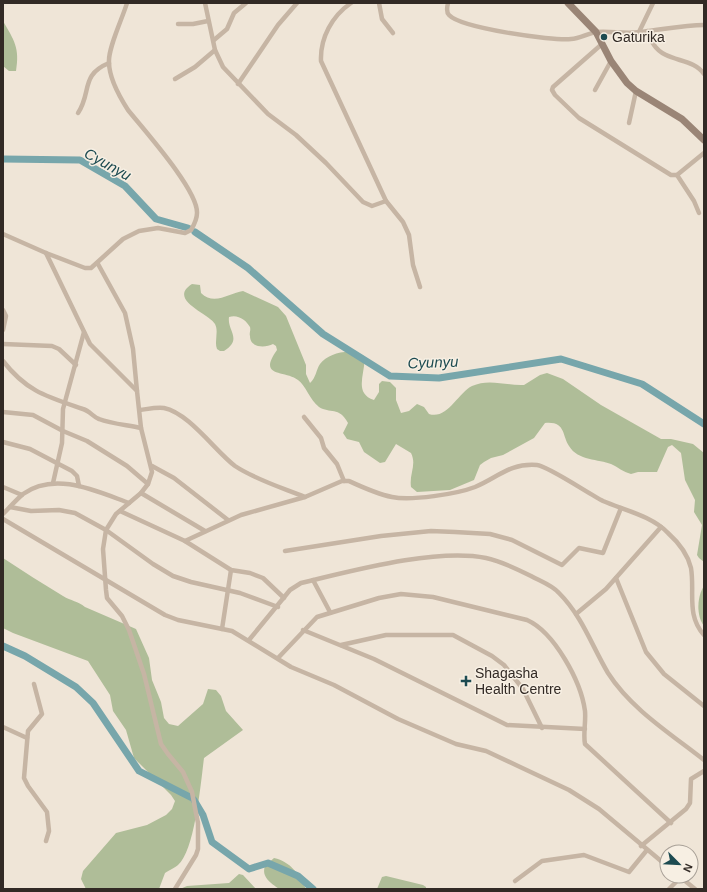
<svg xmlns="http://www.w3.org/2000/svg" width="707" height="892" viewBox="0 0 707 892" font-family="Arial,sans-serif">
  <rect width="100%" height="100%" fill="#efe5d7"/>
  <g fill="#afbd98">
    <path d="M3,21c11,19 17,27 13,50h-7l-6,-5z"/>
    <path d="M192,284l8,1 1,8c13,13 29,0 42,-2l35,16 8,9 20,49v9l4,9c6,-5 6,-13 10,-19 9,-12 33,-16 44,-8 3,15 -12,37 10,44l5,-8v-8l3,-3 8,1 6,6v12l5,13 8,-2 8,-7 7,3 5,7c18,6 29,-21 43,-28 17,-8 35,0 52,-1l16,-10 7,-2 16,6 38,26 60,34h10l22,5 11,9v109l-5,-4 -2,-3 5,-30 -8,-13 1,-12 -10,-20 -4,-27 -9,-8 -4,2 -11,25h-19l-7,2c-8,-2 -13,-7 -20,-10 -12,-5 -33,-3 -42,-18 -7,-10 -3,-25 -24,-23l-11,15 -31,17 -12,3 -7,4 -4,3 -6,15 -24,10 -33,2 -6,-5c-2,-13 6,-22 0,-34l-15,-9 -11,18 -5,1 -16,-11 -5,-10 -12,-3 -4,-6 5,-10c-9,-17 -18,-9 -29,-16 -9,-7 -13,-21 -21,-27 -13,-10 -41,-2 -21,-30l-1,-4 -3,-2c-8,4 -23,4 -23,-8 -1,-3 1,-5 0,-9 -4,-7 -12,-13 -21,-10 -2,14 14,22 -5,34h-4l-3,-2c-3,-8 2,-17 -2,-25 -6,-11 -48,-24 -23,-40z"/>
    <path d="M3,558c20,13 40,26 60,38 8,5 15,5 22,11l51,22 13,29 3,22 9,22 3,16 5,6 9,2 25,-22 5,-15 8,1 5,6 5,15 17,19 -39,28c-3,23 -9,93 -26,107 -3,3 -9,5 -13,8l-6,16h-73l-5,-10 2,-8 33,-38 31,-8 19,-10 6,-6 3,-8 -4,-6 -37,-37 -8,-28 -13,-19 -3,-16 -22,-34 -75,-28 -10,-5z"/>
    <path d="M704,586v40c-8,-10 -7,-30 0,-40z"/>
    <path d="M274,858c17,4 25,16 32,31h-27c-8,-6 -18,-12 -14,-23z"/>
    <path d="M239,874l4,1 13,14h-76l7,-3 42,-3z"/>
    <path d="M386,876l37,9 3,2v2h-49l5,-12z"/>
  </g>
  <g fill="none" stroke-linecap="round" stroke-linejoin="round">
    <g stroke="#77a6ab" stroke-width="7">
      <path d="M3,159l77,1 45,26 31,33 32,9"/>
      <path d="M195,232l53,36 75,66 67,42 49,2 122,-19 81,25 62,40"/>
      <path d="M3,646l22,10 51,31 17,16 46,68 51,26"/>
      <path d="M194,800l9,15 9,27 37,27 19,-6 30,13 15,13"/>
    </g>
    <g stroke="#c6b5a4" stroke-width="4.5">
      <path d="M205,3l10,47 8,17 45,47 28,21 30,28 37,39 9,4 14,-5 -65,-140c-1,-23 11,-45 30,-58"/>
      <path d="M379,3l3,16 11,14"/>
      <path d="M448,3c-1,4 -2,9 1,12 12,13 102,26 122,24 9,0 17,-6 26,-7 14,-1 29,2 43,0 22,-2 42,-7 64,-7"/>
      <path d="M178,24h15l15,-3"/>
      <path d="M647,31c2,5 4,10 7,14 12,18 39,12 50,29"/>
      <path d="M639,32l14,-29"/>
      <path d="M214,40l13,-11 7,-16 12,-10"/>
      <path d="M602,44l-49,43 -1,3 3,5 24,23 92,57h6l27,-22"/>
      <path d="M175,79l20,-12 20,-17"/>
      <path d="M238,84l40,-59 19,-22"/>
      <path d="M595,90l16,-29"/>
      <path d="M78,113c14,-21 2,-38 31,-50"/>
      <path d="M629,123l7,-32"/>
      <path d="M677,175l17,26 5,12"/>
      <path d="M386,201l17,21 6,13 4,30 7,22"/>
      <path d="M3,234l43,19 39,15h6l32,-29 16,-8 19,-3 27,5 6,-3c3,-5 6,-10 6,-17 1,-23 -53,-83 -69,-103 -9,-14 -19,-32 -19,-48 -1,-14 14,-45 18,-59"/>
      <path d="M46,253l44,91 47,47 4,37 11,44 -4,12 -7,9 -25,21 -10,16 -3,19 3,41 1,8 15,18 7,14 15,44 17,70 7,10 15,18 9,20 3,16 3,15v26l-2,6 -21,34"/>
      <path d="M98,264l27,49 8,36 4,42"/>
      <path d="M3,310l3,6 -3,14"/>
      <path d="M3,344l49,2 7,3 17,16"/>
      <path d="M3,361c24,31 45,36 80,48 7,2 10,8 16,10 13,5 29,6 42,9"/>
      <path d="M140,410c8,-1 16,-3 24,-2 25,5 52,44 71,58 21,14 48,22 70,31"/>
      <path d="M3,412l30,3 30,16 24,10 40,25 21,18"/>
      <path d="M304,417l17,21 3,10 13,16 7,17"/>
      <path d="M3,442l27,7 42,22 5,5 2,10"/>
      <path d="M152,466l22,12 54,42"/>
      <path d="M53,483l9,-40 1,-34 21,-77"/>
      <path d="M3,487l19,8"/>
      <path d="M141,493l64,38"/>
      <path d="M10,507l21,4 28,-1 16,3 31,17 47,34 20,12 18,6 49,11 38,14"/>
      <path d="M120,511l65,30 46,29 19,3 13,5 21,20"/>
      <path d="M3,514c6,-6 13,-14 20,-20 32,-23 73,-3 106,9"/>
      <path d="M3,519l162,96 13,5 54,11 59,36 43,18 64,34 58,25 30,7 83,39 30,19 68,57"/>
      <path d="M185,541l56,-26 64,-18 37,-16h7c13,6 28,13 43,16 19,4 65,-3 83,-10 24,-10 34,-24 62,-22 11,1 52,29 66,36 21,9 49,15 65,32 10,9 20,22 23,35 4,24 -5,47 13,67"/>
      <path d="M285,551l96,-15 50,-5 24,1 35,2 22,6 50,25 17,-17 24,5 18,-45"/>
      <path d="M616,578l30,74 18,22 40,32"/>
      <path d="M313,580l17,32"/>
      <path d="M576,614l30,-25 55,-62"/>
      <path d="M222,629l9,-59"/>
      <path d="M303,630l71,29 133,66 78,4"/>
      <path d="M249,640l41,-50 11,-7c51,-12 134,-35 185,-25 15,3 31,11 45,18 9,5 21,9 28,17 23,23 33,53 49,80 23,36 63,61 96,87"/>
      <path d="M341,645l45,-10h67l39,21 12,9 19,24 19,39"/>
      <path d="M278,658l39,-41 62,-19 22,-4 32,3 94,23c27,12 54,61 58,91 1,11 -2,23 0,33l86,79"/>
      <path d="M34,684l8,30 -14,17 -4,47 4,8 19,26 2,19 -3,10"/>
      <path d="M3,727l24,11"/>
      <path d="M641,846l45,-37 4,-6 1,-24 13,-8"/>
      <path d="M679,876l16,13"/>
      <path d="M515,881l27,-20 42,-6 45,17 18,-22"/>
      <path d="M669,889l12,-12"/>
    </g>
    <path stroke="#9a8576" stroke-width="7" d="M568,3l28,29 15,29 16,22 9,8 46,28 22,21"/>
  </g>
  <g fill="#1d4b51" stroke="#f7efe3" stroke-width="1.5">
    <circle cx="604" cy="37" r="4"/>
    <path d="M464 675h4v4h4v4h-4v4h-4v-4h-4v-4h4z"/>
  </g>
  <g text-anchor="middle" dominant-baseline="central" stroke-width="3" stroke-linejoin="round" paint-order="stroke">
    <g font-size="14" fill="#322a25" stroke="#f7efe3" text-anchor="start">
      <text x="612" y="37">Gaturika</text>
      <text x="475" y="673">Shagasha<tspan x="475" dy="16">Health Centre</tspan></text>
    </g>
    <g font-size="15" font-style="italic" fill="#1d4b51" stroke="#f7efe3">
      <text transform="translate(108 164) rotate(29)">Cyunyu</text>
      <text transform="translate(433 362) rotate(-2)">Cyunyu</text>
    </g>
  </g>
  <rect width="707" height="892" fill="none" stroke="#322a25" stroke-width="8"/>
  <g transform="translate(679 864) rotate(114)"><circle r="19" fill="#f7efe3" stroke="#a8a097"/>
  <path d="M0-3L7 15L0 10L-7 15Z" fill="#1d4b51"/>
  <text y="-6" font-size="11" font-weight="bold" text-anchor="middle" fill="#322a25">N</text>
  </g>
</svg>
